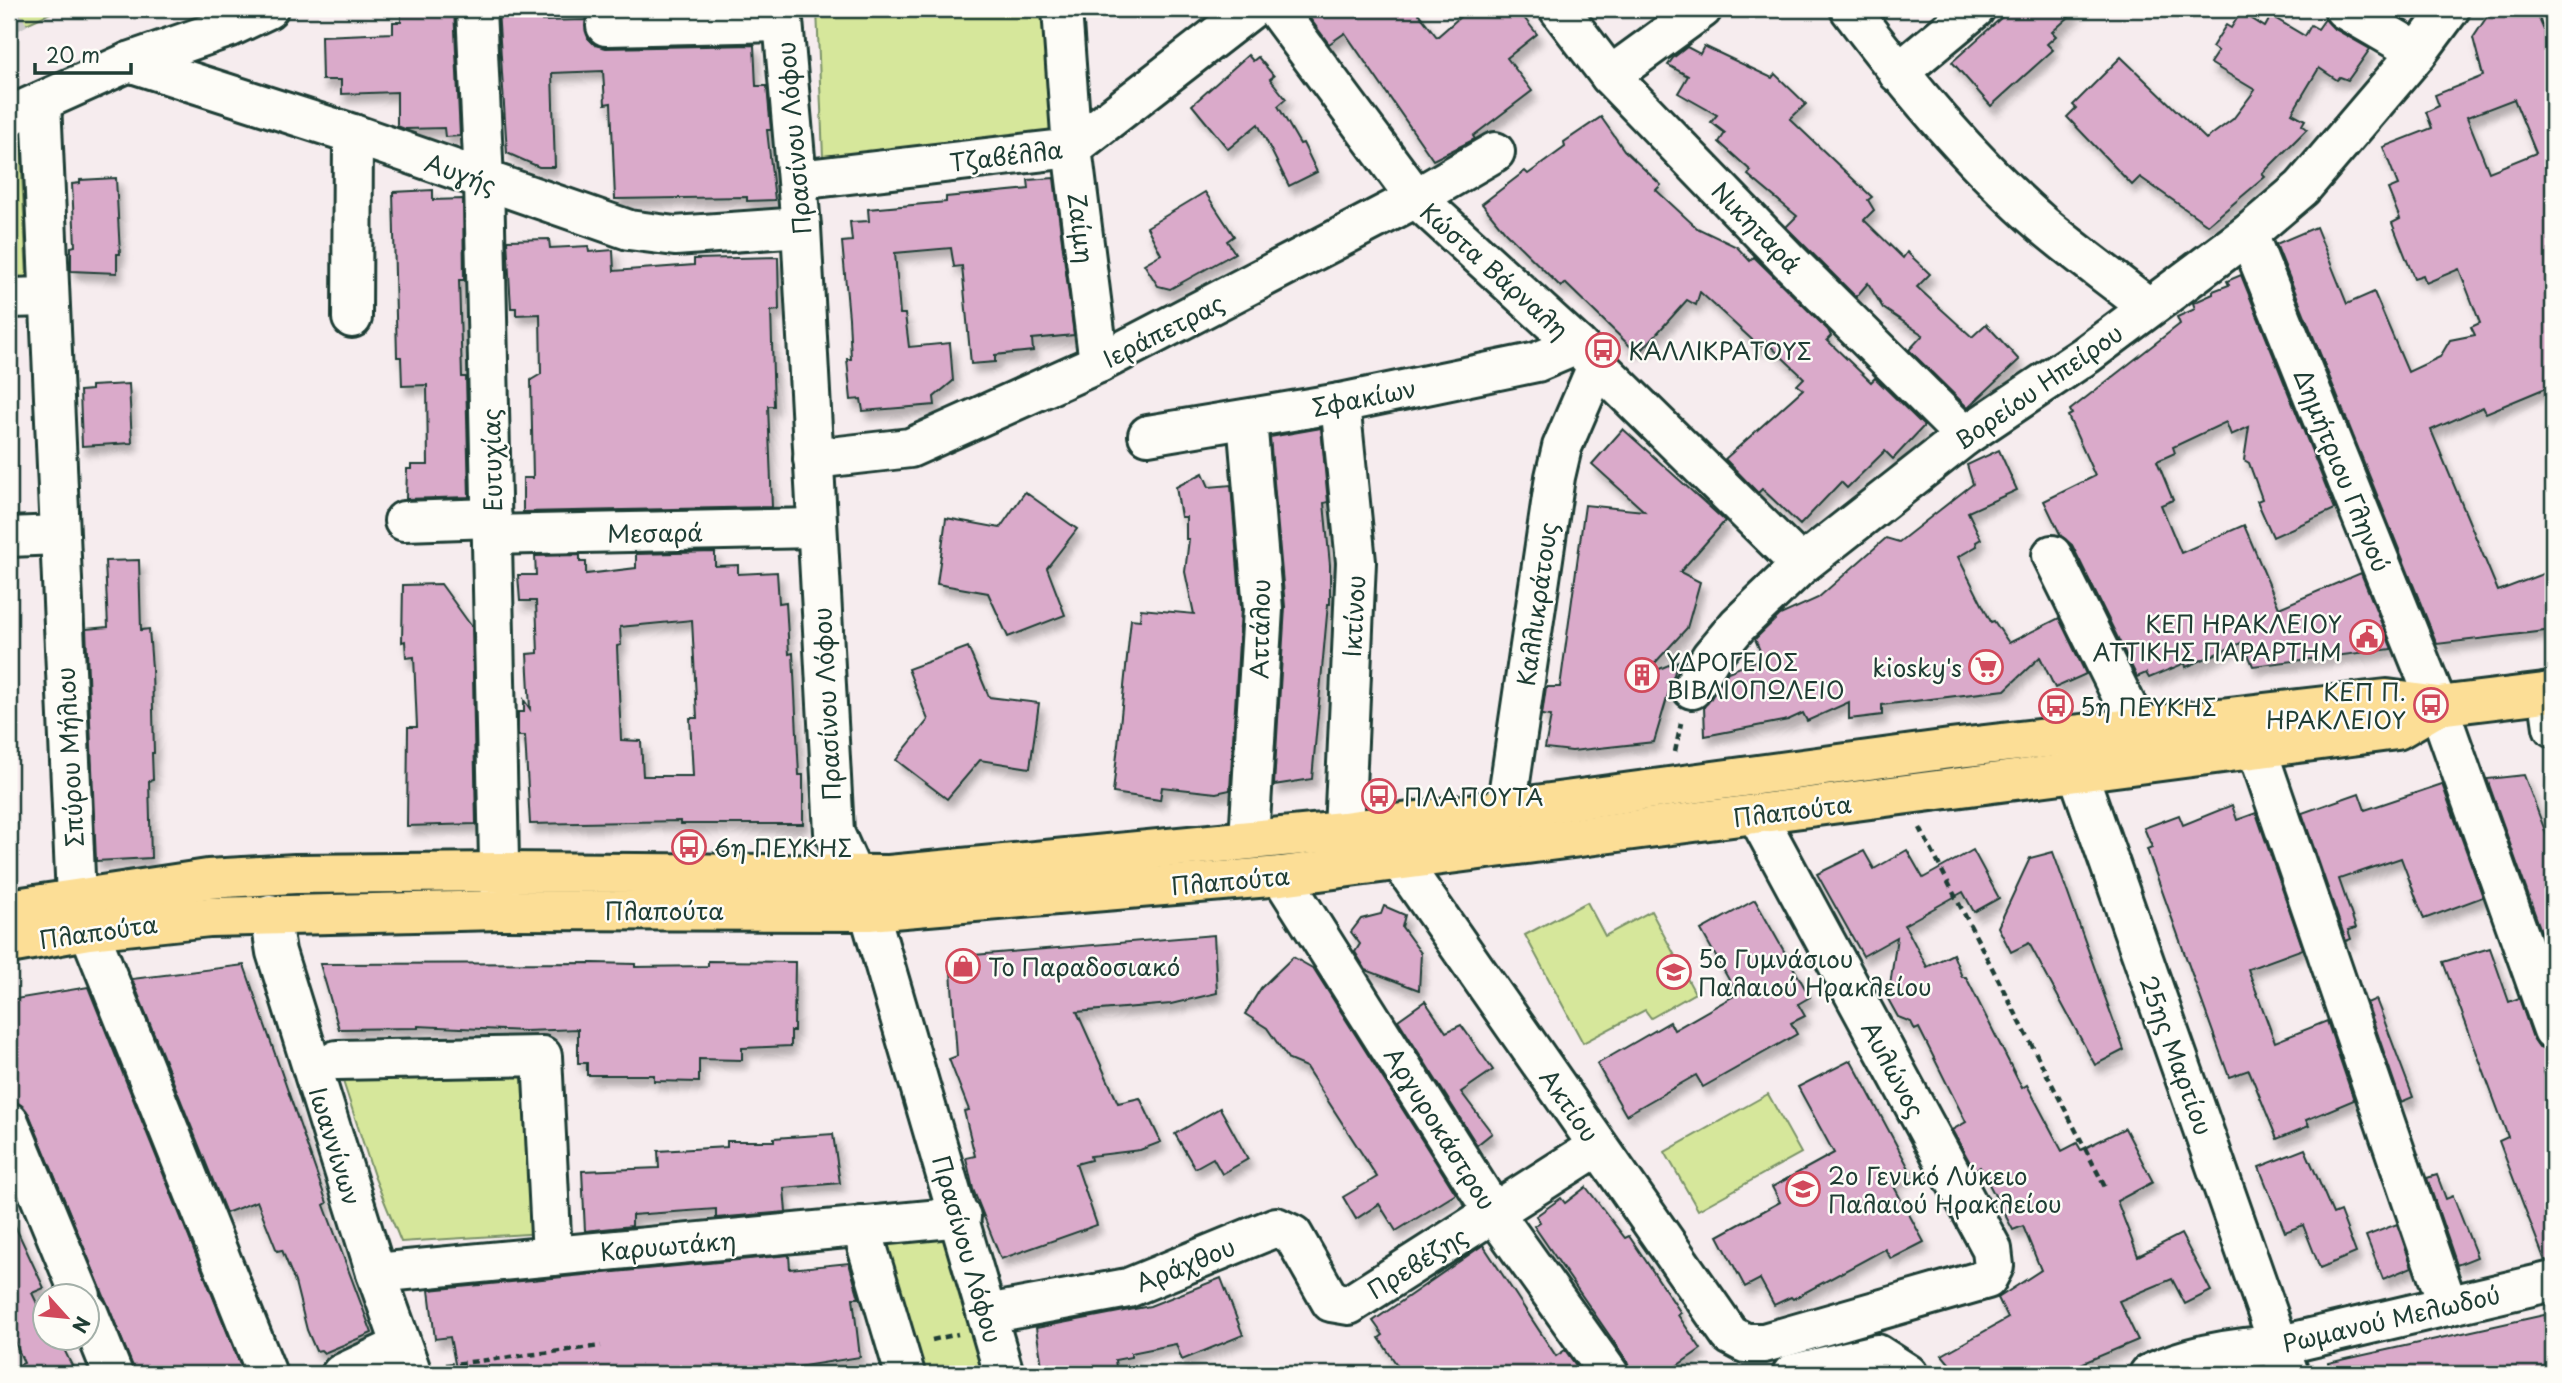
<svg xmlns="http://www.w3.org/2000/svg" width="2562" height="1383" viewBox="0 0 2562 1383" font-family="'Playpen Sans',sans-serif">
  <defs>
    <filter id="shadow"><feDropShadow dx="4.5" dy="8" stdDeviation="3.5" flood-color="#0004"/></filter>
  </defs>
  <rect width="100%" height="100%" fill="#f6ecee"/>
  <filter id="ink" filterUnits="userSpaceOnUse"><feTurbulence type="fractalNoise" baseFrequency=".0143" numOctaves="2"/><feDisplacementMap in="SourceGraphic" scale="14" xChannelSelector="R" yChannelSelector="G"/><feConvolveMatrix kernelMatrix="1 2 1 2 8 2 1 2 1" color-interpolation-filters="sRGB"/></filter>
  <g filter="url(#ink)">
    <g fill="#d6e79b" stroke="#7a9268" stroke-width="2">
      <path d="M9,9h50l-50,23z"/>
      <path d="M817,9h233l10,118 -36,10 -201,20z"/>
      <path d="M20,133l7,147 -18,1v-143z"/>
      <path d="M1587,902l18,34 46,-25 44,82 -44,25 -6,-8 -62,33 -58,-108z"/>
      <path d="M533,1065l10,168 -142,9 -27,-66 -34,-104z"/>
      <path d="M1768,1094l33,59 -103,57 -33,-58z"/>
      <path d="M941,1233l46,141h-71l-40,-129z"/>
    </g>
    <g fill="#daaaca" stroke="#1f3d34" stroke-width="2" fill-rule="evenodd" filter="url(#shadow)">
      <path d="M401,9h53l6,127 -15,1 -1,-9 -39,1 -8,-3v-34l-56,2v-14h-19l-1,-44 72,-3v-11h8z"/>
      <path d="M498,9h44v12l44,-1 2,18 7,7 11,3 148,-3 2,41h11l4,44h-4l8,70 -28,1v-4l-132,2 -4,-96 -6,1 -2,-33 -51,2 3,94h-16l-32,-14z"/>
      <path d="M1303,9h112l22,28 32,-28h48l20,25 -30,24 25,33 -59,45 2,3 -42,21 -88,-127 -16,11z"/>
      <path d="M2011,9h67l-26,23 4,4 -9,8 6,6 -62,56 -39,-44z"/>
      <path d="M2492,9h43l11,26 7,-3v353l-67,28 -3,-6 -52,23 67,161 55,-21v60l-116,14 -161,-400 40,-17 31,77 27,-12 34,80 32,-15 10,-17 25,-5 -4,-8 9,-4 -21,-54 -33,14 -3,-8 -9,3 -22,-55 8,-4 -12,-30 10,-4 -15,-38 49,-19 -6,-16 13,-6 -4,-11 48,-19 -10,-38zM2514,99l22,54 -47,19 -22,-55z"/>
      <path d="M2241,12l24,15 6,-11 34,20 6,-11 7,4 7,-10 8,9 37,21 -22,31 -8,-3 -3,3 -18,-12 -27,45 13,7 -3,5 5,4 -45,45 3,3 -57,48 -68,-48 -8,8 -65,-68 9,-9 -3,-3 48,-48 85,82 27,-20 22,-29 -45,-27 8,-12 -6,-4 14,-22 5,3z"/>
      <path d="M1704,46l68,32 3,-4 31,30 -16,15 82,78 -4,3 6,10 -10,10 39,38 4,-6 23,22 -13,13 55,50 14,-13 33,36 -49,46 -2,2 -59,-58 14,-15 -40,-27 -15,-25 -12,14 -70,-70 11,-11 -49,-41 3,-4 -32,-29 6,-9 -14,-11 6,-7 -39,-22 10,-17 -20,-11 5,-7 14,-11 13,7z"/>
      <path d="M1248,55l5,6 5,-4 16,19 -4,3 16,20 -8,7 22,38 3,-1 14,29 -28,14 -31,-62 -30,25 -36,-44z"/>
      <path d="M1601,117l23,33 37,35 -5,5 41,38 40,19 13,14 4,-4 74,73 3,6 -4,4 44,42 4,-4 49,48 -31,33 -8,-8 -38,37 -6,-6 -41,43 -38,-36 -4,4 -33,-34 78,-70 -6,-4 7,-7 -39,-37 -5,6 -60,-55 -4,13 -9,-5 -44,49 -4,-4 -5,5 -69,-67 -4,4 -56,-55 -23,-28 43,-33 3,3 37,-27 -1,-5z"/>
      <path d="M116,178l4,76h-3v19l-46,-2v-24l4,-1 -3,-62 8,-1v-3z"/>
      <path d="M1054,178l20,157 -42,4 1,12 -38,4v7l-24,2 -9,-98 -8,1 -3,-19 -56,5 5,61h5l4,33 41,-4 3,38 -19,16 1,8 -72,6 -2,-12 -10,1 -4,-41h4l-2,-41 -7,-76 10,-1 -2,-19 19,-1 -1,-12 78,-7v-5l83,-8 -1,-9z"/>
      <path d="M433,190v10l30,-1 1,81h-5l3,97h4l3,120 -63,2 1,-30h4v-4h17l-1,-80 -25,1 -1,-29h-4l-4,-165z"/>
      <path d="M1205,192l29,44 -7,5 8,12 -65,36 -12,-3 -14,-22 17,-10 -14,-27z"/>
      <path d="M549,239l1,9 38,-2 1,6 24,-2 1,21 80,-6v-6l84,-2 1,53 -8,1 3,95h-6l4,101 -249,5v-34h10l-2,-98 10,-6 -1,-60 -24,1v-7h-5l-4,-68z"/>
      <path d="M2241,275l94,234 -62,28 -16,-36 5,-2 -13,-36 -5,-3 5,-33 -18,8 -5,-13 -53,25 2,6 -18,8 16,39 -12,5 20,48 63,-28 35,83 82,-35 31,76 -139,17 -10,-24 -57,25 -1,-4 -36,15 -3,-5 -9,4 -65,-132 -11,-9 -17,-35 51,-25 -27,-60 4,-2 -2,-4 110,-86 -3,-7 18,-8 -2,-6 20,-9v-3l16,-6 -2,-4z"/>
      <path d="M129,384l3,59 -50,3 -2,-55 11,-1v-4z"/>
      <path d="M1321,428l7,74 -4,1 6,62v39h-2l-16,175 -38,6 11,-178 -15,-170z"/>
      <path d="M1623,429l102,92 -45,51 20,10 -13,46 -44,48 35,-15 -24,81 -82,9 -27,-3 6,-32 -9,-1 4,-28h14l25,-182 59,6 -52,-47z"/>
      <path d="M1999,450l18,40 -49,22 13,27 -5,3 1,4 -19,11 33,65 3,-1 15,22 50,-25 27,56 -31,14 -15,-31 -35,33 -123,15v10l-33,4v-17l-42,19 -4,-8 -15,7 -83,16 -1,-29 24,-35 35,-14 -8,-19 25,-24 38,-17 68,-60 13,4 74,-58 -6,-19z"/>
      <path d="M1203,473l6,14 22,-2 10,124 -11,181 -14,3 -54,-6 -2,13 -47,-7 18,-174 9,1 1,-11 53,5 -9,-42 4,-33h-3v-22h-5l-5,-30z"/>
      <path d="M1025,492l52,37 -30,39 18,47 -57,22 -20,-44 -51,-9 9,-66 54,10z"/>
      <path d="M715,552v14l23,-1v9l39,-2 2,31 7,-1 3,52 4,-1 6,122h4v49h-123v-3l-150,3 -5,-88h-7v-24h6v-12l6,9 -3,-55 11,-1 -2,-52h-16l-2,-26h18l-1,-19 45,-1v7h6v12l50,-6v-14zM692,620l5,98h-7l3,58h-50l-2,-35 -20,-1 -4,-94 4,-1 -1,-18z"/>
      <path d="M139,560l2,70 8,-1 3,39 2,85h-2l1,27 -4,1 2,77 -55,3 -10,-232 22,-2 -3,-66z"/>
      <path d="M441,584l31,43 4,197 -69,2 1,-99h9l-3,-70 -8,1 -1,-17 -3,1 1,-57z"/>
      <path d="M968,647l21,50 50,6 -9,65 -50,-8 -33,39 -51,-39 32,-40 -20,-51z"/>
      <path d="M2524,775l29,77 -1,110 -65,-183z"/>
      <path d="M2442,784l41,113 -59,22 -23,-61 -62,21 17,49 -8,2 3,9 -5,2 -44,-128 57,-20 6,17z"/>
      <path d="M2232,805l5,15 19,-7 47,136 -55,20 27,73 52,-21 27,79 -48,20 3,6 -32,13 -28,-69 -20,7 -82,-228 5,-2 -8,-19 35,-13 4,10z"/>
      <path d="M1907,850l16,28 50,-28 26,48 -25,14 -11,-20 -59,33 4,6 19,36 26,-13 9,23h4l56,111 5,-3 35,66 15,-8 4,7 44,-22 28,54 -36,19 21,55 43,-22 30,57 -26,13 -13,-25 -53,22 19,39 -81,34h-99l-16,-19 66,-37 -10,-20 43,-28 -18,-44 -10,4 -33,-63 -6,3 -22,-40 14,-8 -47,-94 -4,2 -4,-8 -13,-5 -10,-18 9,-62 -34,19 -46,-82 47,-23 10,18z"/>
      <path d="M2053,852l71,198 -29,15 -66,-122 -18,9 -13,-25 32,-69z"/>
      <path d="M1755,900l55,97 -12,7 7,12 -14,7 6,11 -94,53 -7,-12 -70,40 -29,-51 73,-42 4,8 63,-36 -36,-64z"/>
      <path d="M1384,906l21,9 -3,12 19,26 -2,37 -53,-20 -11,-18 5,-8 -9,-12 10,-13 20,-5z"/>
      <path d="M1214,935l3,58 -46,11 -94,8 41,91 22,-5 21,44 -21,8 -50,6 1,4 -15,4 21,61 -96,34 -28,-70 -7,-31 9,-2 -11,-45 5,-1 -20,-51 8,-3 -7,-99z"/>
      <path d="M2490,948l19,54 10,-4 14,40 6,9 14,4v17l-10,1 10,28v163l-8,1 -46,-120 9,-4 -65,-175z"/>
      <path d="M1293,957l21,12 142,225 -60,37 -17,-27 -23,15 -13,-22 34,-20 -71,-110 -17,-7 -22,-32 -22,-14 16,-26z"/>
      <path d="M708,961l87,1 -1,69h-3v15l-49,2v12l-43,-1v23l-45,-1v-6h-67v-12h-9v-34l-53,2 -107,-5v2l-79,1 -19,-65 274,-1 41,1v3l73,-1z"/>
      <path d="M244,965l83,238 -3,2 48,128 -48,20 -3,-3 -5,1 -9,-21 -12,-48 -13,-32 -5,1 -20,-50 -31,12 -94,-234z"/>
      <path d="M88,987l156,387h-108l-107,-260 -12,-12 -8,-21v-81z"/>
      <path d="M2376,999l37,98 -12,5 -34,-99z"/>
      <path d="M1425,1001l21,31 15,-7 32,45 -32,22 31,41 -15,12 -79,-125z"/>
      <path d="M1851,1060l60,112 -19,11 32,59 -33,17 -6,-10 -92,50 -2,-2 -17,8 -14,-26 -15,8 -27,-51 62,-34 -8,-15 62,-34 -36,-66z"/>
      <path d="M1220,1108l28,51 -26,15 -9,-16 -18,10 -20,-34z"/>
      <path d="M833,1134l7,49 -56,5 2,24 -70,6v-9l-84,6v11l-47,5 -3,-60 77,-3 -1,-17 69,-4v-6h47v-3z"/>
      <path d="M2305,1149l28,65 7,-3 16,42 -36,15 -17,-43 -18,7 -26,-65z"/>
      <path d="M2437,1175l9,24 7,-3 24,61 -20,8 -30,-87z"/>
      <path d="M1586,1187l39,51 4,-2 52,77 -3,2 23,34 -36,25h-35l-3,-13 -93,-135 6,-4 -4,-6 25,-18 4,5z"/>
      <path d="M9,1213l35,75 -12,5 14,29v16h7l5,9 4,-2 14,29h-67v-5l15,-6 -15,-34z"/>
      <path d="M2397,1224l15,43 -29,12 -17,-43z"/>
      <path d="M1483,1245l73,111 9,-6 17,24h-179l-24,-36 4,-3 -10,-14z"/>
      <path d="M789,1255l1,14 59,-6 10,35h-6l7,59 -88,14 1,3h-316l-7,-37 -15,2 -6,-49z"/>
      <path d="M1221,1278l22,57 -61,25 -6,-16 -45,9v4l-16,3 2,14h-66l-2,-10 -7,2 -6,-38 114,-22z"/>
      <path d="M2553,1313v61h-224l-1,-11z"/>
    </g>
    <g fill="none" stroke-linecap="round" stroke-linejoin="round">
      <path stroke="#cbc9c9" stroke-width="38" stroke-dasharray="38 19" stroke-linecap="butt" d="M9,14l9,-5"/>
      <g stroke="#1f3d34" stroke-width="44">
        <g id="minor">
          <path d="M476,9l8,172 16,725"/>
          <path d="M782,9l19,218 33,605 35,79 135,463"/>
          <path d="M1062,9l10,139 27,215"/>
          <path d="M1276,9l140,189 161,147 224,220"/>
          <path d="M1559,9l51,67 179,185 176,175"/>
          <path d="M1850,9c57,76 120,152 192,215 34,29 71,55 106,83"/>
          <path d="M2344,9l74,43"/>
          <path d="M606,26l177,-4"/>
          <path d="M129,62l224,72 276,96 46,6 126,-9"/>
          <path d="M1898,73l77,-64"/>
          <path d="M1610,76l92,-67"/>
          <path d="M41,102l35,796 191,476"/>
          <path d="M9,116l120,-54 101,-35 38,-18"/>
          <path d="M798,180l274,-32 179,-139"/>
          <path d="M2248,234l190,472 115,324"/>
          <path d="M9,298l39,-1"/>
          <path d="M352,318l1,-184"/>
          <path d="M1340,403l16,159 -12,269"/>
          <path d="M1247,419l16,190 -14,230"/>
          <path d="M1148,435l192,-32 197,-41 40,-17"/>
          <path d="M813,459l97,-11 189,-85 317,-165 79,-46"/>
          <path d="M404,521l88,-3"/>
          <path d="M493,535l323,-7"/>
          <path d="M9,537l49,-2"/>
          <path d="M2052,555l85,172"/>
          <path d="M1692,689l19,-32 27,-32 63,-60 164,-129 121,-81 162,-121 54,-46 116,-136 32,-43"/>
          <path d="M2548,692l5,35"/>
          <path d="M2067,742l222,632"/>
          <path d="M2257,749l191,557"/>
          <path d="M1498,842l8,-33 49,-332 7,-30 35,-81"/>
          <path d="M1400,861l330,474 15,8h19l223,-64 7,-13 -2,-17 -235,-434"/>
          <path d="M1281,876l213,337 115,161"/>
          <path d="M270,914l6,38 100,321 36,101"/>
          <path d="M337,1060l205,-4 10,200"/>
          <path d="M9,1122l72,174"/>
          <path d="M861,1226l44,148"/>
          <path d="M376,1273l585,-56"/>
          <path d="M88,1312l25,62"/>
          <path d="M987,1314l141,-26 148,-61 17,8 38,67 18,3 249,-159"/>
          <path d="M341,1374l60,-28"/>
          <path d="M1792,1374l85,-20 31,20"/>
          <path d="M2149,1374c41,-20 86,-27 132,-29l272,-64"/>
        </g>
      </g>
      <g stroke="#1f3d34" stroke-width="44">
        <g id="major">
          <path d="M9,909l199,-30 87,-5 206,-2 388,3 455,-44 606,-82 437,-50 51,7 115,-14"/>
          <path d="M9,944l79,-14 121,-13 291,-7 369,1 412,-35 1116,-146 41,-24"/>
        </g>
      </g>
      <g stroke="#1f3d34" stroke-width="4.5" stroke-dasharray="7 5" stroke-linecap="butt">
        <path d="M1675,752l6,-29"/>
        <path d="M1920,828l186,361"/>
        <path d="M932,1340l26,-6"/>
        <path d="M446,1365l155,-19"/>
      </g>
      <use href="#minor" stroke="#fdfcf7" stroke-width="38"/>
      <use href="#major" stroke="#fcde96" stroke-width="38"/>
    </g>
  </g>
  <defs>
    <g id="bus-ring" transform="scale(1.75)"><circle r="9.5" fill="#fdfcf7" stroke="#d1495b" stroke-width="1.5"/><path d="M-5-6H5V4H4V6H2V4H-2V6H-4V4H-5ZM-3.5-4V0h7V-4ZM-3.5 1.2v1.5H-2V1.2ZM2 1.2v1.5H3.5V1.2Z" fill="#d1495b"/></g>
    <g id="civic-ring" transform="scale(1.75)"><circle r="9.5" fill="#fdfcf7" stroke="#d1495b" stroke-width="1.5"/><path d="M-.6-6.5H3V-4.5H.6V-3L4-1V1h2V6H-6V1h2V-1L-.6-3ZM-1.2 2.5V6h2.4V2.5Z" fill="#d1495b"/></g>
    <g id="supermarket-ring" transform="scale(1.75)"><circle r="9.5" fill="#fdfcf7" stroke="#d1495b" stroke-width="1.5"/><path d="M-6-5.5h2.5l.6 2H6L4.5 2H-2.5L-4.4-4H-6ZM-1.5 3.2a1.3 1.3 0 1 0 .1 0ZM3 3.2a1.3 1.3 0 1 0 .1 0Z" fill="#d1495b"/></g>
    <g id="building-ring" transform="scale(1.75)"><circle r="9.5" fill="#fdfcf7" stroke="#d1495b" stroke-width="1.5"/><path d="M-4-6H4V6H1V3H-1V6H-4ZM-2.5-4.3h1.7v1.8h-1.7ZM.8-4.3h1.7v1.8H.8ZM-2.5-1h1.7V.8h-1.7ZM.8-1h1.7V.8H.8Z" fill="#d1495b"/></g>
    <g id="shop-ring" transform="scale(1.75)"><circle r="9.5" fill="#fdfcf7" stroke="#d1495b" stroke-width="1.5"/><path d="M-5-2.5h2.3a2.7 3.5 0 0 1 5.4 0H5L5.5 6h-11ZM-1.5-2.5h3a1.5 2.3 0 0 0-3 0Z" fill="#d1495b"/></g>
    <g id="school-ring" transform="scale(1.75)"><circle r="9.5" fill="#fdfcf7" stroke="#d1495b" stroke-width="1.5"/><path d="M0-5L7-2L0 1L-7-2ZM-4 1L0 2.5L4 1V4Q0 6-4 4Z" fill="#d1495b"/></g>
  </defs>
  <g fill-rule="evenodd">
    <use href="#bus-ring" x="1603" y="350"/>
    <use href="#civic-ring" x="2367" y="637"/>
    <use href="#supermarket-ring" x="1986" y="667"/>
    <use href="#building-ring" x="1642" y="675"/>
    <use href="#bus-ring" x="2431" y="705"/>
    <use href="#bus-ring" x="2056" y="706"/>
    <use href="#bus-ring" x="1379" y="796"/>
    <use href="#bus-ring" x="689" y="847"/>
    <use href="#shop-ring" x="963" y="966"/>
    <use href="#school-ring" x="1674" y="972"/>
    <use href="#school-ring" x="1803" y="1189"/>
  </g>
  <g text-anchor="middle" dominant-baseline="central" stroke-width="5" stroke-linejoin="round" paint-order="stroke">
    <g font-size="24" fill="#1f3d34" stroke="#fdfcf7">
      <text transform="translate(793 138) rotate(-95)">Πρασίνου Λόφου</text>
      <text transform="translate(1006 155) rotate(-7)">Τζαβέλλα</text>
      <text transform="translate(461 173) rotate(20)">Αυγής</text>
      <text transform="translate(1757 227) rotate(46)">Νικηταρά</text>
      <text transform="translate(1082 228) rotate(83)">Ζαίμη</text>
      <text transform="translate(1495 270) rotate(42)">Κώστα Βάρναλη</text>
      <text transform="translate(1163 330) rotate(-27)">Ιεράπετρας</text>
      <text transform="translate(2038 386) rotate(-35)">Βορείου Ηπείρου</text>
      <text transform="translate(1364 397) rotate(-11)">Σφακίων</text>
      <text transform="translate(491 460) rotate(-91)">Ευτυχίας</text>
      <text transform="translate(2343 470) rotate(68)">Δημήτριου Γληνού</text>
      <text transform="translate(655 532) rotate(-1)">Μεσαρά</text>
      <text transform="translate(1536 604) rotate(-82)">Καλλικράτους</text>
      <text transform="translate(1353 616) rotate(-87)">Ικτίνου</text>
      <text transform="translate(1259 629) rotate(-89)">Αττάλου</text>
      <text transform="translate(826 704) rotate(-93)">Πρασίνου Λόφου</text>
      <text transform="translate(69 757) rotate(-93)">Σπύρου Μήλιου</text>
      <text transform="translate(1792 810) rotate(-7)">Πλαπούτα</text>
      <text transform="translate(1230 880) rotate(-5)">Πλαπούτα</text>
      <text x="664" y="910">Πλαπούτα</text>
      <text transform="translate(98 931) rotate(-8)">Πλαπούτα</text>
      <text transform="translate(2177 1055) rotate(70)">25ης Μαρτίου</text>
      <text transform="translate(1894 1069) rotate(62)">Αυλώνος</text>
      <text transform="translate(1570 1105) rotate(55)">Ακτίου</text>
      <text transform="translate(1441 1128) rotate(58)">Αργυροκάστρου</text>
      <text transform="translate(336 1146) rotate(73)">Ιωαννίνων</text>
      <text transform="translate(668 1245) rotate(-5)">Καρυωτάκη</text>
      <text transform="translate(968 1249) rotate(74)">Πρασίνου Λόφου</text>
      <text transform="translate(1417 1262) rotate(-32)">Πρεβέζης</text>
      <text transform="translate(1185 1264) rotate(-22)">Αράχθου</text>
      <text transform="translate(2391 1318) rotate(-13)">Ρωμανού Μελωδού</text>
    </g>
    <g font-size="24" fill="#1f3d34" stroke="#fdfcf7" text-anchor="start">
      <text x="1628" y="350">ΚΑΛΛΙΚΡΑΤΟΥΣ</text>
      <text x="2342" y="623" text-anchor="end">ΚΕΠ ΗΡΑΚΛΕΙΟΥ<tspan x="2342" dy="28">ΑΤΤΙΚΗΣ ΠΑΡΑΡΤΗΜ</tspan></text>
      <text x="1666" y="661">ΥΔΡΟΓΕΙΟΣ<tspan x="1666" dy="28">ΒΙΒΛΙΟΠΩΛΕΙΟ</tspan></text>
      <text x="1962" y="667" text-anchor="end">kiosky's</text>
      <text x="2406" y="691" text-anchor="end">ΚΕΠ Π.<tspan x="2406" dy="28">ΗΡΑΚΛΕΙΟΥ</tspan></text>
      <text x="2080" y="706">5η ΠΕΥΚΗΣ</text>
      <text x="1404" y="796">ΠΛΑΠΟΥΤΑ</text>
      <text x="714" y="847">6η ΠΕΥΚΗΣ</text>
      <text x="1698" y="958">5ο Γυμνάσιου<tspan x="1698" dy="28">Παλαιού Ηρακλείου</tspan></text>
      <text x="988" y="966">Το Παραδοσιακό</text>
      <text x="1828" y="1175">2ο Γενικό Λύκειο<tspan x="1828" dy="28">Παλαιού Ηρακλείου</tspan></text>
    </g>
  </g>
  <rect width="2562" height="1383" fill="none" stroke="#fdfcf7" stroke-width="35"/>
  <rect x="18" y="18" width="2527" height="1348" fill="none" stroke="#1f3d34" stroke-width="2.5" filter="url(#ink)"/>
  <g transform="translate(66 1317) rotate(117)"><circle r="33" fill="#fdfcf7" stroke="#a4b0a9" stroke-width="2"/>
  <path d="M0-5L12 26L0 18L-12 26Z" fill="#d1495b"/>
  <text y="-10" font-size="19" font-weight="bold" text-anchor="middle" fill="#1f3d34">N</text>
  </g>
  <path d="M35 63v10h96v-10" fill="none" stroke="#1f3d34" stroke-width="3.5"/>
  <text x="46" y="63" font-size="21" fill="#1f3d34" stroke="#fdfcf7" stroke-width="5" paint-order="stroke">20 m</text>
</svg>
